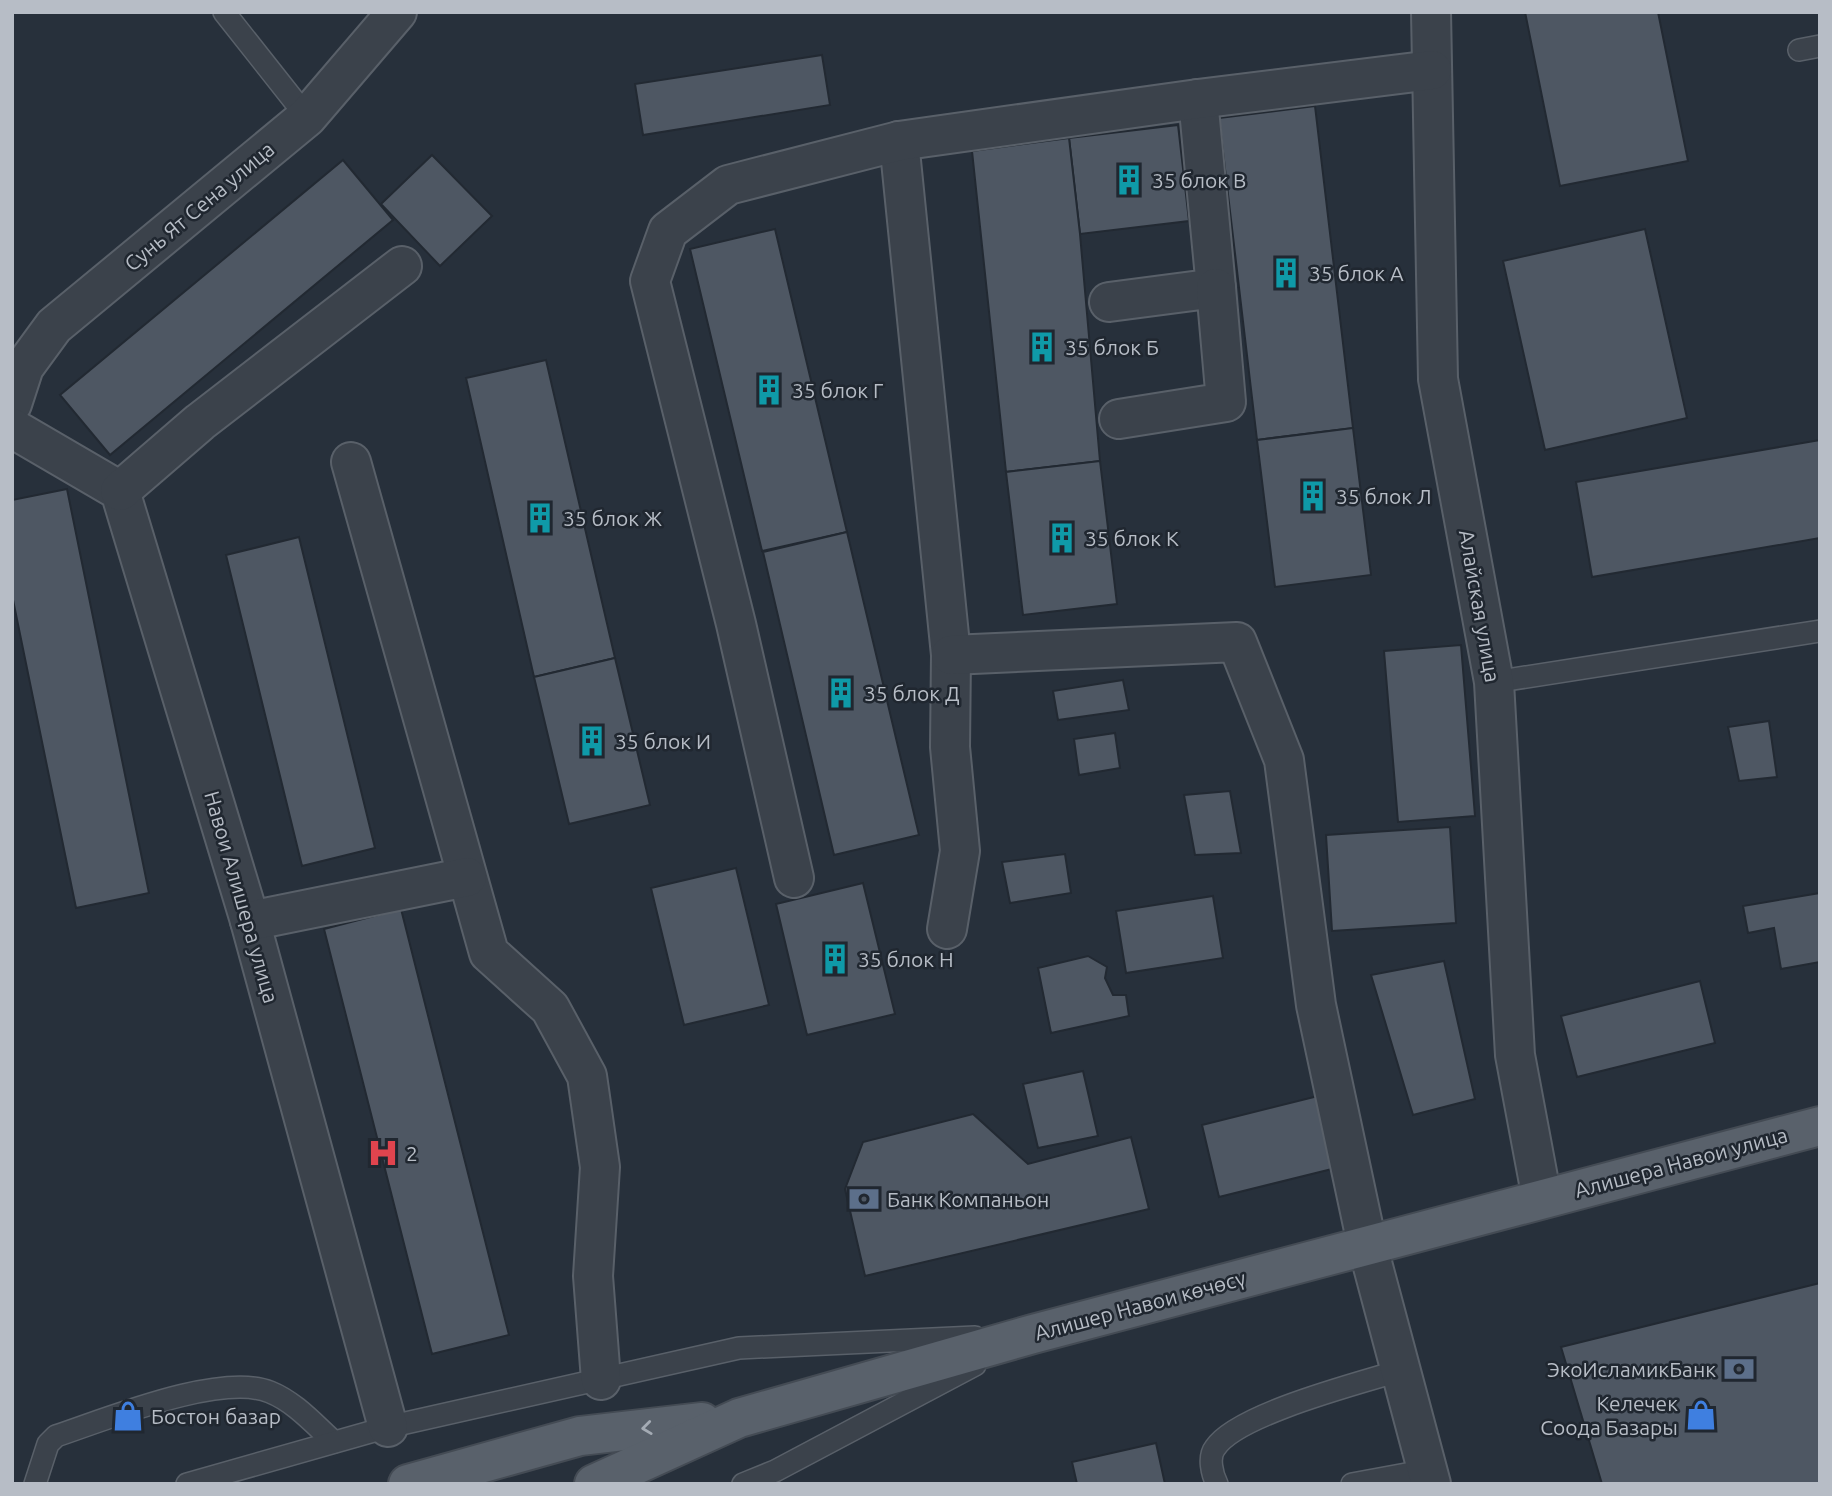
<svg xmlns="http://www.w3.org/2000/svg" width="1832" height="1496" viewBox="0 0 1832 1496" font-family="Ubuntu,sans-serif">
  <rect width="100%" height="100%" fill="#27303b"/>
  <g fill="#4e5763" stroke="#222932" stroke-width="2">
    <path d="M1525,12h133l30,149 -128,25z"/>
    <path d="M822,55l8,50 -187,30 -8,-51z"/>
    <path d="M1315,106l38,322 -96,12 -38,-322z"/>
    <path d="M1178,125l11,96 -109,13 -11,-96z"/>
    <path d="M1069,138l11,96 20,227 -94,11 -34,-321z"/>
    <path d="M432,155l60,61 -52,50 -59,-62z"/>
    <path d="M343,160l50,60 -283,235 -50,-60z"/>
    <path d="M775,229l72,303 -85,19 -72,-302z"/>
    <path d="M1645,229l42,189 -142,32 -42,-189z"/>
    <path d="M546,360l69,298 -81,19 -68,-299z"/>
    <path d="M1353,428l18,147 -96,12 -18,-147z"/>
    <path d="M1820,440v98l-228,39 -16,-95z"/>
    <path d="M1100,461l17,143 -94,11 -17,-143z"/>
    <path d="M67,489l82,404 -73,15 -64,-313v-95z"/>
    <path d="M847,532l72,303 -85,20 -71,-303z"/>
    <path d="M299,537l76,311 -73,18 -76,-311z"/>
    <path d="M1461,645l14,171 -77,6 -14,-171z"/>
    <path d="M615,658l35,147 -81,19 -35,-147z"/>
    <path d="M1123,680l6,30 -71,10 -5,-29z"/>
    <path d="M1769,721l8,56 -38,4 -11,-54z"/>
    <path d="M1115,733l5,35 -41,7 -5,-36z"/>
    <path d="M1230,791l11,62 -46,2 -11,-60z"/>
    <path d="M1450,827l6,96 -124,8 -6,-96z"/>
    <path d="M1065,854l6,39 -61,10 -8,-41z"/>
    <path d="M736,868l33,137 -85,20 -33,-137z"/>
    <path d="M863,883l32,131 -88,21 -31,-131z"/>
    <path d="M1820,893v69l-39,7 -7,-41 -26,5 -5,-27z"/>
    <path d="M1213,896l10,62 -97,15 -10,-62z"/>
    <path d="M401,909l108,426 -77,19 -108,-425z"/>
    <path d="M1088,956l19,11 -2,11 8,17h13l3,21 -78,17 -13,-65z"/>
    <path d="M1444,961l31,138 -62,16 -42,-140z"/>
    <path d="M1700,981l15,62 -138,34 -16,-61z"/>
    <path d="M1083,1071l15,65 -60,12 -15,-64z"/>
    <path d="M1318,1096l18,72 -117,29 -17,-72z"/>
    <path d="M973,1114l55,50 103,-27 18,72 -284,67 -20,-87 18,-47z"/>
    <path d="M1820,1283v201h-218l-41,-137z"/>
    <path d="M1156,1443l9,41h-88l-5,-22z"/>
  </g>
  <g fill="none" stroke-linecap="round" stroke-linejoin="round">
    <g stroke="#596069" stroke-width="24">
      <g id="lane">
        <path d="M224,12l83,105"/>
        <path d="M1799,50l21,-4"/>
        <path d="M1494,682l326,-51"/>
        <path d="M35,1484l13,-40 8,-8c51,-17 165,-64 214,-44 25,10 44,32 64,50"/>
        <path d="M187,1484l201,-57 351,-79 236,-11"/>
        <path d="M743,1484l32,-13 200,-106"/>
        <path d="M1217,1484c-5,-10 -9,-27 -2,-36 22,-34 145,-65 187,-78"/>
        <path d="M1352,1484l76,-14"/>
      </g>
    </g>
    <g stroke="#596069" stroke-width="42">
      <g id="street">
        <path d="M1431,12l7,367 56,303 21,373 27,144"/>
        <path d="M899,141l52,514 -1,92 10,104 -13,78"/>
        <path d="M1109,302l107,-14 -18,-189"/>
        <path d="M12,404l12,-37 30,-41 253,-209 90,-105"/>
        <path d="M1119,419l107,-17 -10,-114"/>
        <path d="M12,428l108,63 130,430 138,506"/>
        <path d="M351,462l138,491 61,55 37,68 13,91 -7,109 8,104"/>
        <path d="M120,491l80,-69 202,-156"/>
        <path d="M951,655l286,-13 47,118 32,245 51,239 64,240"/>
        <path d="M794,878l-58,-254 -86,-343 18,-50 60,-46 171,-44 299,-42 234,-29"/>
        <path d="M250,921l217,-44"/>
      </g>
    </g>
    <g stroke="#444b54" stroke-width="42">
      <g id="primary">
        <path d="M408,1484l172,-48 122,-14"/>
        <path d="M594,1484l145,-66 294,-84 787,-208"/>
      </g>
    </g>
    <use href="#lane" stroke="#3b424b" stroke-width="21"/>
    <use href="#street" stroke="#3b424b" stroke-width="38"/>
    <use href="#primary" stroke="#59616b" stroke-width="38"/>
  </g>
  <defs><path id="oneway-chevron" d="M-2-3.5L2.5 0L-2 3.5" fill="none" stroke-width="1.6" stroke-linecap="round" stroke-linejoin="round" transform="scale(1.75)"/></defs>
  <use stroke="#a4abb4" href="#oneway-chevron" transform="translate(647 1428) rotate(173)"/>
  <defs>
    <g id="building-bare" transform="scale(2.415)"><path d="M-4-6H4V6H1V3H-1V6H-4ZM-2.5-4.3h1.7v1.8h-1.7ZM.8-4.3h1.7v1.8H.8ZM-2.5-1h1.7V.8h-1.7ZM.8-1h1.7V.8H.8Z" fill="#0f9aa8" stroke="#202730" stroke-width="2.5" paint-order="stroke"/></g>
    <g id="hospital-bare" transform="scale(2.415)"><path d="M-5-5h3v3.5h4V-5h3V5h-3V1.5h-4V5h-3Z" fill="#e0444e" stroke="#202730" stroke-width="2.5" paint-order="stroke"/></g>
    <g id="bank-bare" transform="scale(2.415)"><path d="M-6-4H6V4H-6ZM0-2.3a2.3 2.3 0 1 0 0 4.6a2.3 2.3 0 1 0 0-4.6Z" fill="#5c6f8a" stroke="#202730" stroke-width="2.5" paint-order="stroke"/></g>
    <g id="shop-bare" transform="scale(2.415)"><path d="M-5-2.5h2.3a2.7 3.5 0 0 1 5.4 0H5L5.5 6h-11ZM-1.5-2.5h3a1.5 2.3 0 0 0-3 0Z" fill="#3f7fe0" stroke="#202730" stroke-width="2.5" paint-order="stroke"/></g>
  </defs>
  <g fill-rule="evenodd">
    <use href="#building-bare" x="1129" y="180"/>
    <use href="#building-bare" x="1286" y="273"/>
    <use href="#building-bare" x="1042" y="347"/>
    <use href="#building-bare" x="769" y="390"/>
    <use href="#building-bare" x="1313" y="496"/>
    <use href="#building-bare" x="540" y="518"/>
    <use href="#building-bare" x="1062" y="538"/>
    <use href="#building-bare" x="841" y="693"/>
    <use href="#building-bare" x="592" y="741"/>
    <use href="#building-bare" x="835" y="959"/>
    <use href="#hospital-bare" x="383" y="1153"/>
    <use href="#bank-bare" x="864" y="1199"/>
    <use href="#bank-bare" x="1739" y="1369"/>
    <use href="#shop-bare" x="1701" y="1415"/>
    <use href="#shop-bare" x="128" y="1416"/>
  </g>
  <g text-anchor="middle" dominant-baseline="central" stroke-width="5" stroke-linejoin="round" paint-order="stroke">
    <g font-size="21" fill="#b7bdc6" stroke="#202730" text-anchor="start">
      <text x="1152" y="180">35 блок В</text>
      <text x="1309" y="273">35 блок А</text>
      <text x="1065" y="347">35 блок Б</text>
      <text x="792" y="390">35 блок Г</text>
      <text x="1336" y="496">35 блок Л</text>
      <text x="563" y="518">35 блок Ж</text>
      <text x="1085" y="538">35 блок К</text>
      <text x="864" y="693">35 блок Д</text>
      <text x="615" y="741">35 блок И</text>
      <text x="858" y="959">35 блок Н</text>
      <text x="406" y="1153">2</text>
      <text x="887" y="1199">Банк Компаньон</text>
      <text x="1716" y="1369" text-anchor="end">ЭкоИсламикБанк</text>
      <text x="1678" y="1403" text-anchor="end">Келечек<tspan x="1678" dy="24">Соода Базары</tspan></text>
      <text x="151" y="1416">Бостон базар</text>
    </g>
    <g font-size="21" fill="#b7bdc6" stroke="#202730">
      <text transform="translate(199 206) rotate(-40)">Сунь Ят Сена улица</text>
      <text transform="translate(1480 606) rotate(80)">Алайская улица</text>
      <text transform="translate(242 897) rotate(74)">Навои Алишера улица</text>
      <text transform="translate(1681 1162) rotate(-15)">Алишера Навои улица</text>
      <text transform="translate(1140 1305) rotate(-15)">Алишер Навои көчөсү</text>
    </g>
  </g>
  <rect width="1832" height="1496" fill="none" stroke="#b7bdc6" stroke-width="28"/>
</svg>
